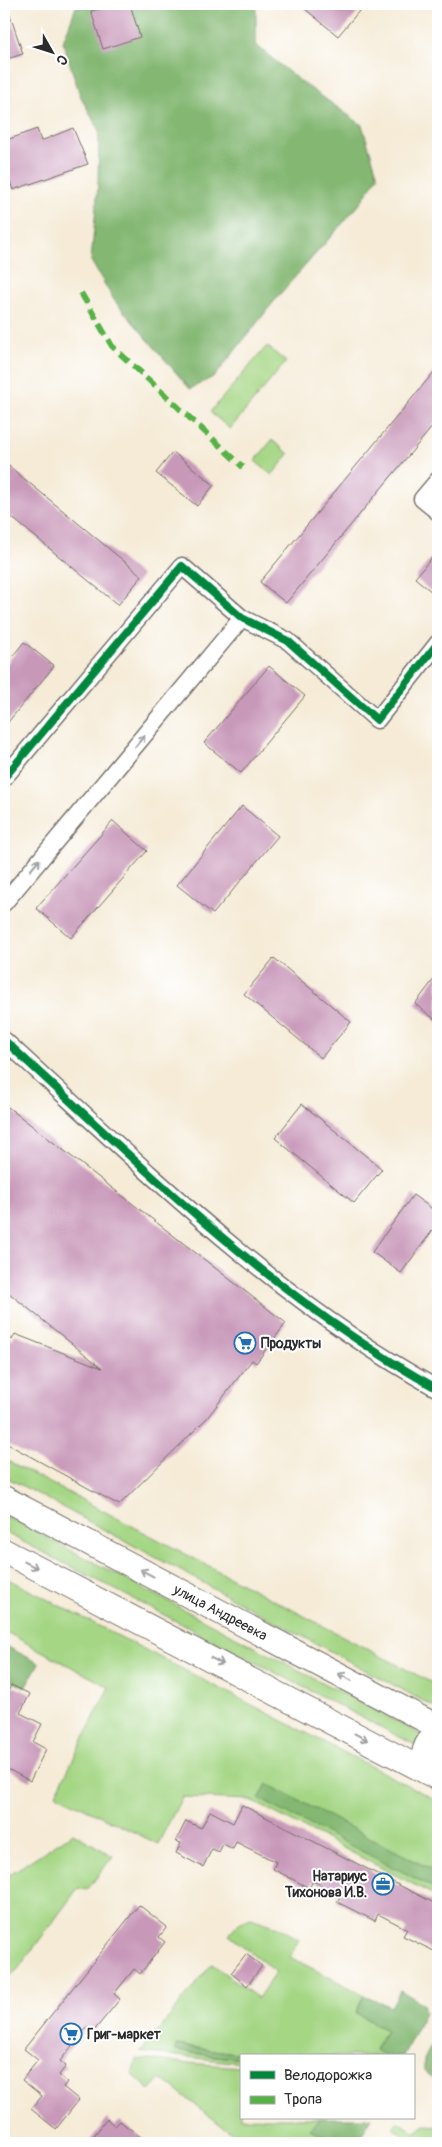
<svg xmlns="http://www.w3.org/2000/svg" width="442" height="2147" viewBox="0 0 442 2147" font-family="Pangolin,sans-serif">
  <rect width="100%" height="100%" fill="#fff"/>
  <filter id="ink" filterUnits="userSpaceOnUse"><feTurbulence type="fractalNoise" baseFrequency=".02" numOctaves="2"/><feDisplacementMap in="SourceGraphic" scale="10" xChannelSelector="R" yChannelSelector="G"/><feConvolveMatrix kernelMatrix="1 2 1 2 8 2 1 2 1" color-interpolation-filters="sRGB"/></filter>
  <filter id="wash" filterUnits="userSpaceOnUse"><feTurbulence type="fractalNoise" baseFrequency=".0096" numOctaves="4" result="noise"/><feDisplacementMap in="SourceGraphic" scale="20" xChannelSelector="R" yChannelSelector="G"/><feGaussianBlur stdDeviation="1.12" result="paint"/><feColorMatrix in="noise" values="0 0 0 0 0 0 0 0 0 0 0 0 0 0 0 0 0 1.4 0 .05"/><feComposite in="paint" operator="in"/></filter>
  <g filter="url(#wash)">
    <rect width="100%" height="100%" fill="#f5ebd7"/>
    <g fill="#a4d684" stroke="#688058">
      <path d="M267,346l19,16 -56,67 -20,-17z"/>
      <path d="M272,440l17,14 -17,21 -17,-14z"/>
      <path d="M4,1459l434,227v23l-434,-233z"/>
      <path d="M4,1515l418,220 -5,11 -413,-214z"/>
      <path d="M4,1577l434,224v96l-188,-97 -68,-3 -24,47 -102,-50 53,-107 -105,-56z"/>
      <path d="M73,1833l40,23 -26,34 -9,-2 -60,81 -14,12v-103z"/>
      <path d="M251,1918l27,9 21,12 -9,18 74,38 -8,18 30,17 -11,19 10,7h-127l-82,-11v6l65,8v4l-100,-11 71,-88 46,34 18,-26 -47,-37 10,-12z"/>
      <path d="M136,2059l105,8v51h79l-10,11 17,9 4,5h-87l-83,-65 -11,12 -18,-16z"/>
      <path d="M397,2122l19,10 9,-7 13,1v17h-25l-20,-15z"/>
    </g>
    <g fill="#83b772" stroke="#57714e">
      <path d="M77,4h179v41l40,33 66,47 16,51 -19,29 -79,89 -65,82 -25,13 -76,-89 -23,-39 7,-76 1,-54 -19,-36 -17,-53z"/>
      <path d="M4,1645l35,18 -14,25 -21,-11z"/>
      <path d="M267,1784l171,89v17l-179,-91z"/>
      <path d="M400,1990l23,14 2,8 -22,44h-18l-10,-6 11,-20 -30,-17 8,-18 27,12z"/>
      <path d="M438,2031v21l-8,19 8,5v5l-9,-5 -5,-6v-10z"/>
      <path d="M176,2045l82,11h-17v3l-65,-8z"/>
      <path d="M320,2118h52l-15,25h-26l-4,-5 -17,-9z"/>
    </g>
    <g id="blocks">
      <g fill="#c898b9">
        <path d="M116,4h14l10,33 -37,12 -12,-38z"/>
        <path d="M299,4h66l-27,32z"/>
        <path d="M7,6l16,48 -19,6v-53z"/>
        <path d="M73,128l15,36 -75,26 -9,-26v-23l33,-12 4,12z"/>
        <path d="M438,367v53l-152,183 -26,-21z"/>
        <path d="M173,452l41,33 -17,21 -41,-33z"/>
        <path d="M4,462l138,114 -24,29 -114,-94z"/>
        <path d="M438,550v47l-23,-19z"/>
        <path d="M24,642l30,24 -50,61v-60z"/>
        <path d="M269,666l36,30 -64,77 -37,-30z"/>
        <path d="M242,806l36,30 -65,78 -36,-29z"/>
        <path d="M113,821l34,30 -76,87 -35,-30z"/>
        <path d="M274,958l77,64 -30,36 -77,-64z"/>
        <path d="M438,974v48l-23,-18z"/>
        <path d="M4,1104l282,219 -30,40 -4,-3 -45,58 -88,87 -115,-63v-109l8,7 3,-6 87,34 -98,-79z"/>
        <path d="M302,1104l80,65 -28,34 -79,-65z"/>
        <path d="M413,1195l25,18v10l-37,50 -29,-21z"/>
        <path d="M11,1685l19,9 -10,19 22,11 -9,18 13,7 -16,32 -26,-14v-19l7,-15 -7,11v-57l5,3z"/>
        <path d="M242,1805l196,100v48l-35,-17 4,-7 -29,-15 -3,7 -38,-19 4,-7 -28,-14 -4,7 -36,-19 3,-7 -40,-20 -3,7 -10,-5 -4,8 -7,-3 -9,18 -27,-14 5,-10 -5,-2 10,-20 15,7 9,-17 23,12z"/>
        <path d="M139,1905l28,22 -8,10 6,5 -25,32 -6,-5 -20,25 6,5 -27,33 -6,-5 -27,34 6,5 -7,9 8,7 -4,5 16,13 -23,29 -25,-20 11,-13 -20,-16 16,-20 -14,-11z"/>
        <path d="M246,1954l16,12 -15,20 -16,-13z"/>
        <path d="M107,2119l8,7 5,-5 28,22h-60z"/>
      </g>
    </g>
  </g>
  <g filter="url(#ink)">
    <use href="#blocks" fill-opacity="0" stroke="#726e67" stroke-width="1"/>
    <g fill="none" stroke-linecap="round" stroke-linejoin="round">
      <g stroke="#726e67" stroke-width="19">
        <g id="street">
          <path d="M438,480l-16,19 16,13"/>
          <path d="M4,778l178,-212 60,52 46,23 89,79 61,-77"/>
          <path d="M4,903l238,-285"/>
          <path d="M4,1040c137,125 270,259 434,349"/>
        </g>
      </g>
      <g stroke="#726e67" stroke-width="26">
        <g id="secondary">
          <path id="s1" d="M4,1498l434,229"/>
          <path d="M4,1551l434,227"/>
          <path d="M427,1772c-6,-16 -4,-29 11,-38"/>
        </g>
      </g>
      <use href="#street" stroke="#fff" stroke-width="16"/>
      <use href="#secondary" stroke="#fff" stroke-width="24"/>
      <path stroke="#56b246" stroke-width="6" stroke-dasharray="12 6" stroke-linecap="butt" d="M81,293l31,53 131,121"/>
      <g stroke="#fff" stroke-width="11">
        <g id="cycleway">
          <path d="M4,778l178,-212 60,52 46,23 89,79 61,-77"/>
          <path d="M4,1040c137,125 270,259 434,349"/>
        </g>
      </g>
      <use href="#cycleway" stroke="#00873e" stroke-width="8"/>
    </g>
    <defs><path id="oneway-shaft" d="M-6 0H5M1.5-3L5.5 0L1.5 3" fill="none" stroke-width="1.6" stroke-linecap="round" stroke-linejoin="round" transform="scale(1.25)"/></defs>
    <g stroke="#a0a0a0">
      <use href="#oneway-shaft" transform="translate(140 741) rotate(-50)"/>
      <use href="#oneway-shaft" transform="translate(35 865) rotate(-50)"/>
      <use href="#oneway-shaft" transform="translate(31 1565) rotate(27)"/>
      <use href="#oneway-shaft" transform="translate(147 1573) rotate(-152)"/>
      <use href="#oneway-shaft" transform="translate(217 1661) rotate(27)"/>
      <use href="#oneway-shaft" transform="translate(345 1677) rotate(-152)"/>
      <use href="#oneway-shaft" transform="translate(361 1737) rotate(28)"/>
    </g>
  </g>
  <defs>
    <g id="supermarket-ring" transform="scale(1.125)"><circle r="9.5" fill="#fff" stroke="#1f6fb2" stroke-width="1.5"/><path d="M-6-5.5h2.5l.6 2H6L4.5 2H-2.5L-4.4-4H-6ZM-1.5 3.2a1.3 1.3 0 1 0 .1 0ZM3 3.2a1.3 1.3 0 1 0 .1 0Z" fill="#1f6fb2"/></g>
    <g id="office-ring" transform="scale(1.125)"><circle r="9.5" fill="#fff" stroke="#1f6fb2" stroke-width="1.5"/><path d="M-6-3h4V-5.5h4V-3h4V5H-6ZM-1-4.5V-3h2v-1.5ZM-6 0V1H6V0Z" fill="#1f6fb2"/></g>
  </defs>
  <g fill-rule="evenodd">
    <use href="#supermarket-ring" x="245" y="1343"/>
    <use href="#office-ring" x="383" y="1884"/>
    <use href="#supermarket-ring" x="71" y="2034"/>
  </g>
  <g text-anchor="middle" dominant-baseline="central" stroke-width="4" stroke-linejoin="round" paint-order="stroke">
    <g font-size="14" font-weight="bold" fill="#2b2b2b" stroke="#fff" text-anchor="start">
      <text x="261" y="1343">Продукты</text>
      <text x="367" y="1876" text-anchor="end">Натариус<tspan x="367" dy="16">Тихонова И.В.</tspan></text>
      <text x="87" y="2034">Григ-маркет</text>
    </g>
    <g font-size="14" fill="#2b2b2b" stroke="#fff">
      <text stroke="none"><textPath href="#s1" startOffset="245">улица Андреевка</textPath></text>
    </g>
  </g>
  <rect width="442" height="2147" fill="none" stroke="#fff" stroke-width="20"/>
  <rect x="240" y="2054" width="175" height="65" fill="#ffffff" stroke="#aaaaaa"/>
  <rect x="250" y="2071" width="25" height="8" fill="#00873e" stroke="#aaaaaa"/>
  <text x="284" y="2080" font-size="15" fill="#2b2b2b">Велодорожка</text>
  <rect x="250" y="2096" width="25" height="8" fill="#56b246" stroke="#aaaaaa"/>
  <text x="284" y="2104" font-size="15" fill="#2b2b2b">Тропа</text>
  <g transform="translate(52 52) rotate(129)" stroke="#ffffff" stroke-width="4" paint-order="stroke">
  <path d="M0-4L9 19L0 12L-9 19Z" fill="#2b2b2b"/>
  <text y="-8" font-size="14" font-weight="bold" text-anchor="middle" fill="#2b2b2b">С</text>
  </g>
</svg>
